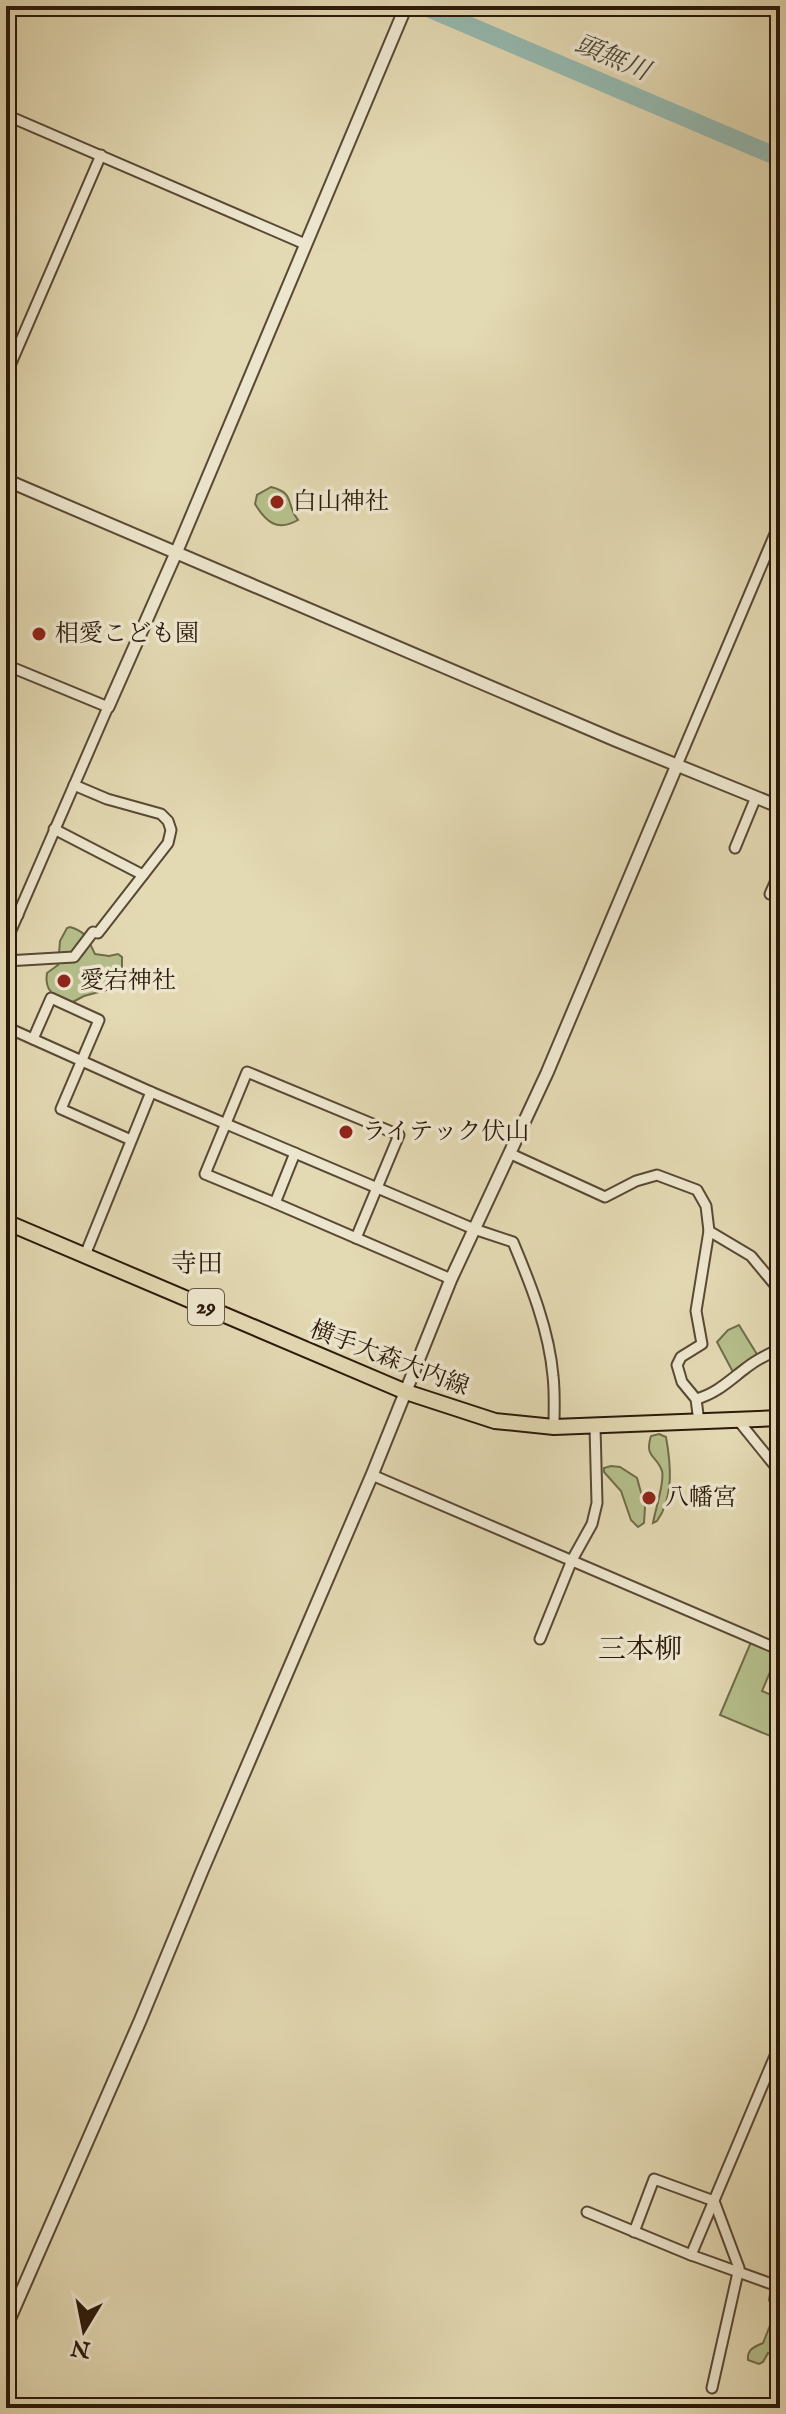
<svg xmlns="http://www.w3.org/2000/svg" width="786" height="2414" viewBox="0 0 786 2414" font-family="'IM FELL English','Noto Serif JP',serif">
  <rect width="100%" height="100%" fill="#e3d9b3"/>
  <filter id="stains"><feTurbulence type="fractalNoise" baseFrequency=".0025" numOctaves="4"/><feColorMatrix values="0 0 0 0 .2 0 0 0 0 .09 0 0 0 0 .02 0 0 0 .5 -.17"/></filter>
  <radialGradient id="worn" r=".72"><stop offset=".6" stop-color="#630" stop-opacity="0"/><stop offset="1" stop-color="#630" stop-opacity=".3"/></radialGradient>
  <g fill="#b5bf8b" stroke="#706c4a" stroke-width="2">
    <path d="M271,487c25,6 14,17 27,33 -21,12 -32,2 -43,-16l2,-9z"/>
    <path d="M70,927c18,5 18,14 25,27l14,2 9,-2 4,3v21l-4,9 -34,9 -15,8c-15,-8 -25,-13 -22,-31l11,-8 2,-24 7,-13z"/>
    <path d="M739,1325l19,31 -24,18 -17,-32 11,-12z"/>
    <path d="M659,1434l7,3c5,28 8,60 -9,84l-4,2c2,-13 12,-41 9,-52 -5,-16 -18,-13 -11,-35z"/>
    <path d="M611,1466l9,1 17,11 8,29 -1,16 -6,4 -7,-7 -10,-29 -17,-19v-4z"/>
    <path d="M751,1642l27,11 -16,38 18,8v41l-60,-25z"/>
    <path d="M770,2294l10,2c0,8 2,22 -1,29 -4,11 -11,13 -5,25l6,1v6l-12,-4 -5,9 -4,2 -11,-4c-1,-11 6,-13 15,-17l12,-30 -6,-13z"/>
  </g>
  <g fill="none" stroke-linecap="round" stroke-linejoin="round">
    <path stroke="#95bab1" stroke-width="18" d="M423,6l357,152"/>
    <g stroke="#594934" stroke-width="13">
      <g id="minor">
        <path d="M6,115l299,129"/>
        <path d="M6,375l95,-220"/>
        <path d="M6,665l102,42 -102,235"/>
        <path d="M677,765l103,-243"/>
        <path d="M54,829l89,46"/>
        <path d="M735,848l21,-51"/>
        <path d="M770,894l10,-23"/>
        <path d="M6,909l12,6"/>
        <path d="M6,961l68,-4 19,-25 5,1 70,-90 3,-13 -3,-9 -7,-7 -54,-15 -33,-14"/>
        <path d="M6,1027l145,65 323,137 39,13c18,43 36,88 40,134 2,17 1,34 1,51"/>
        <path d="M33,1039l18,-41 48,22 -38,89 70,31"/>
        <path d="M295,1153l-20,50 -70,-29 42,-102 152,63 -43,103"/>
        <path d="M511,1154l94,43 31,-16 21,-6 40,15 9,16 3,25 42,25 29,35"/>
        <path d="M275,1203l176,76"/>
        <path d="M85,1255l66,-163"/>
        <path d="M696,1399c20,-5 34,-19 50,-31 10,-8 22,-14 34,-19"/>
        <path d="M737,1419l43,53"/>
        <path d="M699,1422l-3,-23 -14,-17 -5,-17 4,-8 21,-13 -6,-33 13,-80"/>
        <path d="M372,1475l408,175"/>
        <path d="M540,1639l32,-79 20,-36 5,-21 -2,-76"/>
        <path d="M587,2212l104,43 89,32"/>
        <path d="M634,2232l20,-53 60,22 25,67 -27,120"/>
        <path d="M691,2255l89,-211"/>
      </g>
    </g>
    <g stroke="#594934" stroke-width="15">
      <g id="tertiary">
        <path d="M6,480l609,260 165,67"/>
        <path d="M108,707l68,-154 228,-542"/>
        <path d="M6,2327l134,-306 62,-150 170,-396 79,-196 96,-206 130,-308"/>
      </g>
    </g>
    <g stroke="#2b190a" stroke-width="18">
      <path id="primary" d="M6,1222l400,170 89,29 59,6 226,-9"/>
    </g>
    <use href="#minor" stroke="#ede6ce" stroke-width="9"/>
    <use href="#tertiary" stroke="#ede6ce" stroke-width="11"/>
    <use href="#primary" stroke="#e3d9b3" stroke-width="14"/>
  </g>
  <g fill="#8f2418" stroke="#ede6ce" stroke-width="3">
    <circle cx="277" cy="502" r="8"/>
    <circle cx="39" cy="634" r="8"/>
    <circle cx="64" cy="981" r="8"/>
    <circle cx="346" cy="1132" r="8"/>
    <circle cx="649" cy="1498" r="8"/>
  </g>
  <g text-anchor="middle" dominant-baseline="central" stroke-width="7" stroke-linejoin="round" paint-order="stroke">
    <rect fill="#ede6ce" stroke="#655645" stroke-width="2" x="188" y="1289" width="36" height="36" rx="6"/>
    <g font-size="22" font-weight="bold" fill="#2b190a">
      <text x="206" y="1307">29</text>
    </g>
    <g font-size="24" fill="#2b190a" stroke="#ede6ce" text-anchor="start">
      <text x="293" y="502">白山神社</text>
      <text x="55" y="634">相愛こども園</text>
      <text x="80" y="981">愛宕神社</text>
      <text x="362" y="1132">ライテック伏山</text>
      <text x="665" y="1498">八幡宮</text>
    </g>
    <g font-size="24" fill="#2b190a" stroke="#ede6ce">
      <text transform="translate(389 1359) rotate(21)">横手大森大内線</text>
    </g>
    <g font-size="26" font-style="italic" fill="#4b493c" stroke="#ede6ce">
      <text transform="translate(612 58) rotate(23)">頭無川</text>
    </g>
    <g font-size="26" fill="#2b190a" stroke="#ede6ce">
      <text x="197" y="1264">寺田</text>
    </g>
    <g font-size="28" fill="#2b190a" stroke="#ede6ce">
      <text x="640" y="1650">三本柳</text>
    </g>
  </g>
  <rect width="786" height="2414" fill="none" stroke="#e3d9b3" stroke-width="32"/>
  <rect x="8" y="8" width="770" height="2398" fill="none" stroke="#2b190a" stroke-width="4"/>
  <rect x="16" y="16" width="754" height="2382" fill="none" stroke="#2b190a" stroke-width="2"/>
  <g transform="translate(84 2330) rotate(190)" stroke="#ede6ce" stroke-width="6" paint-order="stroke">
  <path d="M0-6L14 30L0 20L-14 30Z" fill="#2b190a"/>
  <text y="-12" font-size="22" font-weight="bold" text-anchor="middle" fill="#2b190a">N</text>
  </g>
  <rect width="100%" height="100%" filter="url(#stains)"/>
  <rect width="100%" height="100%" fill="url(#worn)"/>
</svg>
